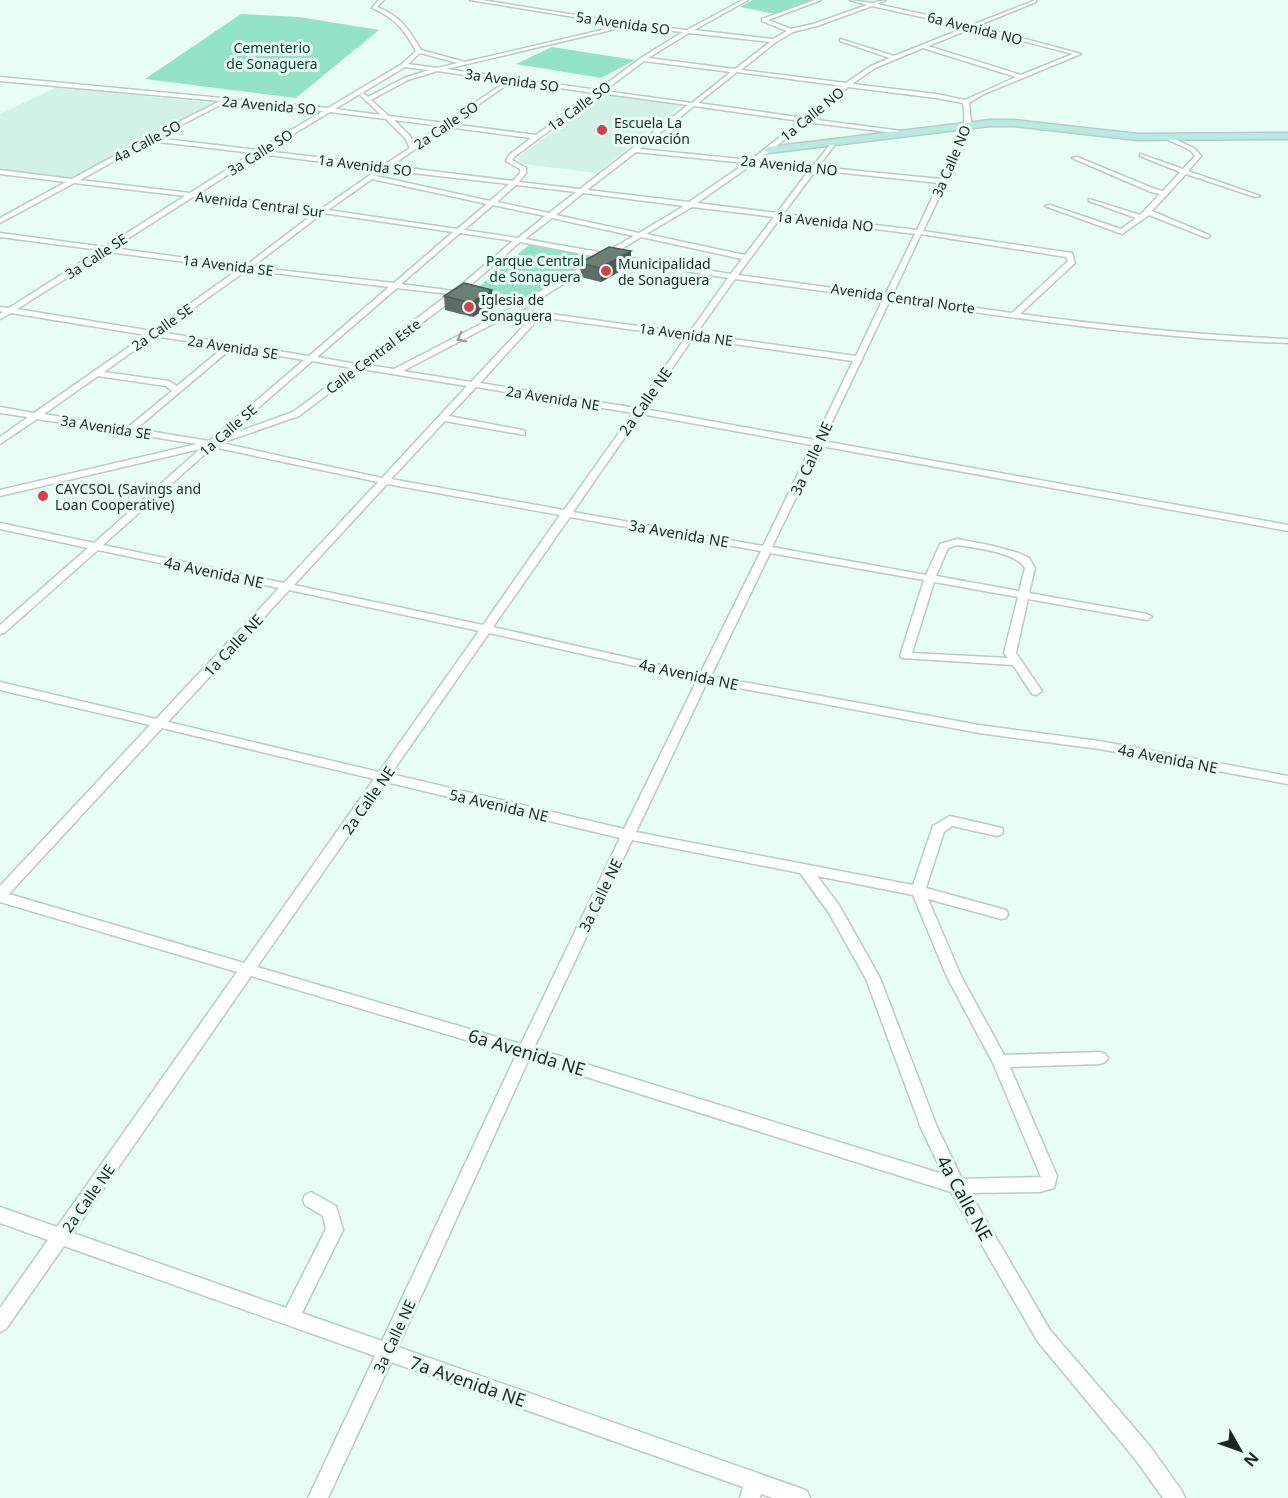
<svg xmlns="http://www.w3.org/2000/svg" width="1288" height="1498" viewBox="0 0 1288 1498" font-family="'Noto Sans',sans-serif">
  <rect width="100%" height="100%" fill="#e8fef5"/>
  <g fill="#d3f2e6">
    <path d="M57,87l156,16 -142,76 -71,-10v-55z"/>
    <path d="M604,94l78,10 -85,69 -74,-9 -5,-3 2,-5z"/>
  </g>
  <g fill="#93e3c7">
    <path d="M753,0h61l-39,14 -35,-7z"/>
    <path d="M241,14l58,3 80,13 -83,68 -151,-19z"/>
    <path d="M552,47l83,13 -34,18 -85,-14z"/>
    <path d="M529,245l67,12 -74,44 -47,-11z"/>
  </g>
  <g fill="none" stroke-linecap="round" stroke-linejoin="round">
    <g stroke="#b7ccc4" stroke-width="3">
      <g id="street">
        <path d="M379,0h5l-7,7c24,10 31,21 44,43l44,12 158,-37 -153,-25h11l151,24 55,6 56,-30h5l-54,30 79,9 14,-8 -25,-10v-2l53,-19h6l-53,20 23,9 22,-5 54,-19 -17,-5 22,3 14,-3 -9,4 95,21 64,-25v2l-59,24 104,28 -97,40 -15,9 2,19 -6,21 -42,88 149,22 3,10 -55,51c89,12 178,21 268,25v4c-133,-4 -266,-24 -398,-43l-67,141 465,84v6l-467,-85 -49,101 154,28 14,-31 17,-5 32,6 30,8 10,5 6,10 -6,25 118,21 5,3 -5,3 -119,-21 -12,54 26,38 -6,4 -4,-1 -19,-29 -111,-7 -2,-2 24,-76 -154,-27 -59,123 268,49 120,16 189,35v8l-189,-35 -120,-16 -272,-51 -71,150 277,53 19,-56 1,-3 17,-10 52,12 1,3 -1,3 -5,2 -45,-10 -8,6 -18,56 80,22 2,4 -2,4 -5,1 -73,-20 33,77 43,79 96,-3 5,2 3,4 -3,4 -5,2 -90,3 47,109 -3,12 -14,4 -70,1 80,137 99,115 33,46 3,7h-22l-28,-39 -97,-117 -87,-150 -422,-133 -131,288 402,141 7,3 3,7h-37l-12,-4 -1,4h-20l3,-11 -352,-125 -63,136h-20l67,-142 -311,-110 -58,83 -6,3v-24l48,-68 -48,-17v-16l57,20 180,-255 -237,-70v-16l150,-161 -150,-35v-8l156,37 123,-131 -181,-38 -94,83 -4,1v-9l88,-77 -88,-19v-6l94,20 106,-94 -200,47v-6l197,-46 -160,-25 -37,25v-7l28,-20 -28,-4v-6l34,6 112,-78 -135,-22 -11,6v-5l3,-2 -3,-1v-4l9,1 91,-58 -100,-13v-4l105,14 80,-51 -111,-13 -74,40v-5l66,-36 -66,-8v-4l72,9 75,-41 73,-37 -220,-20v-4l328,31 74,-44 14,-13c-13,-23 -20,-32 -44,-43zM872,6l95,21 -73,29 -54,-17v2l50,17 -19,8 -25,17 -105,-13 35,-28 17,-10 24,-6zM628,26l55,6 -42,26 -43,32 -152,-21zM973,28l100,26 -52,21 -93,-29zM689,33l81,9 -35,27 -87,-11zM923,48l93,29 -51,23 -29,-6 -84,-10 23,-16zM420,53l38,10 -21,5 -29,-4zM644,61l87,11 -39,31 -88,-12zM405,67l24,3 -25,8 -36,19 -5,-4 -3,2 21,20 -46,-6zM437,71l70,10 -62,42 -56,-7 -18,-16 37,-20zM737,72l106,14 -39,32 -106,-15zM512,81l82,12 -58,42 -85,-11zM848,87l88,11 27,5c6,28 -10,52 -22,76l-123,-12 18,-24 -3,-2 -20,25 -55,-5 48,-39 105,13 -2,-3 -99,-13zM600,93l88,12 -108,84 -61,-7 7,-9v-5l-14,-8 2,-3zM226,102l97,9 -65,39 -102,-12zM694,106l106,15 -49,39 -111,-11zM330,112l56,7 19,19 5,10 -26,17 -119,-14zM394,120l46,6 -26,18 -4,-8zM447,127l84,11 -22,17 -3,6 14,8v4l-7,8 -122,-15zM150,141l103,12 -63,40 -110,-13zM636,152l110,11 -57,39 -102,-12zM260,154l119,15 -58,40 -123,-15zM753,164l57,5 -33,44 -80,-10zM386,170l123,14 -19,17 -114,-25zM816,170l123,13 -22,47 -134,-16zM372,179l115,25 -30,25 -129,-19zM516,185l60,7 -27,21 -52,-11zM583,193l101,13 -45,27 -83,-18zM193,197l123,15 -71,54 -132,-18zM493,205l52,11 -27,22 -54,-8zM692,207l82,10 -29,38 -99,-21zM323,213l130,19 -59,51 -142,-16zM781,217l134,17 -30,61 -147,-20zM552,218l82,18 -30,17 -79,-14zM460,233l53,8 -59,50 -53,-7zM921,234l145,23 2,4 -56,52 -120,-17zM641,237l101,22 -11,15 -119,-19zM520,242l78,15 -88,52 -116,60 -28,-4 93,-70zM108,252l131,17 -87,62 -135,-22zM606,258l122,20 -39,55 -168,-23zM247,270l142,17 -80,69 -149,-24zM735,279l148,20 -27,57 -160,-22zM397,288l52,6 -92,70 -40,-7zM514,313l19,3 -62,66 -68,-11zM540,317l146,20 -50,71 -156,-25zM154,336l70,11 -47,39 -8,-5 -65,-9zM693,338l160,23 -38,79 -171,-31zM232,348l72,12 -95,81 -73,-12zM312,361l40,7 -59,44 -67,24zM361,369l106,17 -85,92 -161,-35 78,-27zM98,376l68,10 6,5 -45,37 -83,-14zM476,387l157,26 -69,97 -173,-31 54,-58 80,14v-4l-3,-1 -73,-14zM641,414l171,31 -49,101 -190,-34zM213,447l165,35 -94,101 -181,-38zM387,484l173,31 -77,110 -189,-40zM570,517l191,34 -61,123 -207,-47zM957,545c19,3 58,7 68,23l-6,23 -83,-15 12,-28zM934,582l84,15 -14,56 4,5 -96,-5zM289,590l190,41 -100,141 -211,-50zM489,633l208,47 -73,149 -233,-55zM162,728l212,51 -130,184 -235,-69zM386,782l234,56 -99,206 -264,-77zM632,840l168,33 29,40 37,66 55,149 22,46 -409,-126zM817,876l96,19 34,82 46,86 48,114 -79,2 -25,-52 -57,-149 -41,-73zM251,976l265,79 -134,286 -80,-28 41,-83 -7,-24 -25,-14 -6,3 -2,5 2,5 18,11 3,13 -40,79 -213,-75z"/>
        <path d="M1168,136l26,12 7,8 -13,15 72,25 -5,1 -69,-23 -34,37 57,24 1,1 -3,2 -58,-23 -27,19 -77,-28 5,-1 71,24 15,-11 -47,-17v-2l51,16 20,-21 -9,-2 -79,-34 5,-1 78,32 8,2 17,-19 -40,-16v-2l43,15 12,-13 -5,-6 -24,-11z"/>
      </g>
    </g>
    <g stroke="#b7ccc4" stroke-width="3">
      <path id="secondary" d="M990,120h24l124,14 150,-1v6l-150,1 -124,-14h-24l-221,27 -5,-3 5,-3z"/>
    </g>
    <use href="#street" fill="#fff" fill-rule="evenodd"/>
    <use href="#secondary" fill="#b8ebdf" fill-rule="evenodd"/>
  </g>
  <g fill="#5c6d66">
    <path d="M580,263l51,2 -30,17 -20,-5z"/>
    <path d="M444,296l49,8 -20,13 -28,-7z"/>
  </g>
  <g fill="#4b5953">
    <path d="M631,251v14l-30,17 -1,-14z"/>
    <path d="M492,290l1,14 -20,13 -2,-14z"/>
  </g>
  <g fill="#6b7f77" stroke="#4b5953" stroke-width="1.5">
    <path d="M609,247l22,4 -31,17 -20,-5z"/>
    <path d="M464,283l28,7 -21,13 -27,-7z"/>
  </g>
  <defs><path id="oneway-chevron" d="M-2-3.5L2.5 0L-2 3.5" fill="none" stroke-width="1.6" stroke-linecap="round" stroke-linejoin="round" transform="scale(1.5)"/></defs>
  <use stroke="#9a9d9c" href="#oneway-chevron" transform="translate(461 338) rotate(153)"/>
  <g fill="#d2424e" stroke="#e8fef5" stroke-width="2">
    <circle cx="602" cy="130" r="6"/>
    <circle cx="606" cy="271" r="6"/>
    <circle cx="469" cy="307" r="6"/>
    <circle cx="43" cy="496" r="6"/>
  </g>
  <g text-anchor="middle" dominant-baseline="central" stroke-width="6" stroke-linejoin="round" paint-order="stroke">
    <g font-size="14" fill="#1e2623" stroke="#e8fef5">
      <text transform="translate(623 23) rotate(8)">5a Avenida SO</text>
      <text transform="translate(975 28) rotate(14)">6a Avenida NO</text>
      <text transform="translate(512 80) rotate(8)">3a Avenida SO</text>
      <text transform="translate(269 105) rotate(5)">2a Avenida SO</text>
      <text transform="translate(579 106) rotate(-36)">1a Calle SO</text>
      <text transform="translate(812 114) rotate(-39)">1a Calle NO</text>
      <text transform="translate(446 125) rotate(-34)">2a Calle SO</text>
      <text transform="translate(147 141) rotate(-28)">4a Calle SO</text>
      <text transform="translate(260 152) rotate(-32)">3a Calle SO</text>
      <text transform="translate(951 161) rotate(-67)">3a Calle NO</text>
      <text transform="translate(365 165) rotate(7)">1a Avenida SO</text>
      <text transform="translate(789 165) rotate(6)">2a Avenida NO</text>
      <text transform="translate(260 204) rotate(7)">Avenida Central Sur</text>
      <text transform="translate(825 221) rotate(6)">1a Avenida NO</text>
      <text transform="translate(96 256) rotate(-33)">3a Calle SE</text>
      <text transform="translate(228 265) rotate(7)">1a Avenida SE</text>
      <text transform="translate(903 298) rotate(8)">Avenida Central Norte</text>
      <text transform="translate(162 327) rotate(-35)">2a Calle SE</text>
      <text transform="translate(686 334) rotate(8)">1a Avenida NE</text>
      <text transform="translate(233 347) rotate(9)">2a Avenida SE</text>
      <text transform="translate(373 356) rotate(-37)">Calle Central Este</text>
      <text transform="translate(553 398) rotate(9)">2a Avenida NE</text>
      <text transform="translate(106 427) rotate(9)">3a Avenida SE</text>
      <text transform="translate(228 430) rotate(-41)">1a Calle SE</text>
    </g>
    <g font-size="14" fill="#003b2c" stroke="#e8fef5">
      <text x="272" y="47">Cementerio<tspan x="272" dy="16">de Sonaguera</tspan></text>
      <text x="535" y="260">Parque Central<tspan x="535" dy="16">de Sonaguera</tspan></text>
    </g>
    <g font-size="14" fill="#1e2623" stroke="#e8fef5" text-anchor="start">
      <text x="614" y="122">Escuela La<tspan x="614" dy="16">Renovación</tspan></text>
      <text x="618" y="263">Municipalidad<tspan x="618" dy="16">de Sonaguera</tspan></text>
      <text x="481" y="299">Iglesia de<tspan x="481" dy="16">Sonaguera</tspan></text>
      <text x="55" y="488">CAYCSOL (Savings and<tspan x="55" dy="16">Loan Cooperative)</tspan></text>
    </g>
    <g font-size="15" fill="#1e2623" stroke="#e8fef5">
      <text transform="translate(645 401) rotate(-55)">2a Calle NE</text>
      <text transform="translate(811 458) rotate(-65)">3a Calle NE</text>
      <text transform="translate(679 533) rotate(10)">3a Avenida NE</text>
      <text transform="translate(214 572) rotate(12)">4a Avenida NE</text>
      <text transform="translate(233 645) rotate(-47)">1a Calle NE</text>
      <text transform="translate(689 674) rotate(12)">4a Avenida NE</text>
      <text transform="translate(1168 758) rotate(11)">4a Avenida NE</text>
      <text transform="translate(368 800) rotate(-55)">2a Calle NE</text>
      <text transform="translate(499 805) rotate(13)">5a Avenida NE</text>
      <text transform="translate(600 895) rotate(-64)">3a Calle NE</text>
      <text transform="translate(88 1198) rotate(-55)">2a Calle NE</text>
      <text transform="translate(394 1336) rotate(-65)">3a Calle NE</text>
    </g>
    <g font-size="18" fill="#1e2623" stroke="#e8fef5">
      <text transform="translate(527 1052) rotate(17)">6a Avenida NE</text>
      <text transform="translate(965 1198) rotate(61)">4a Calle NE</text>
      <text transform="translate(468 1381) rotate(19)">7a Avenida NE</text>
    </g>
  </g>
  <g transform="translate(1240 1450) rotate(130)" stroke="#e8fef5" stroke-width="4.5" paint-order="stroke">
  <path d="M0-4.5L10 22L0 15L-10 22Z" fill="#1e2623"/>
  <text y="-9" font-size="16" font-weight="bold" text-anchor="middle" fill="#1e2623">N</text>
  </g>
</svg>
